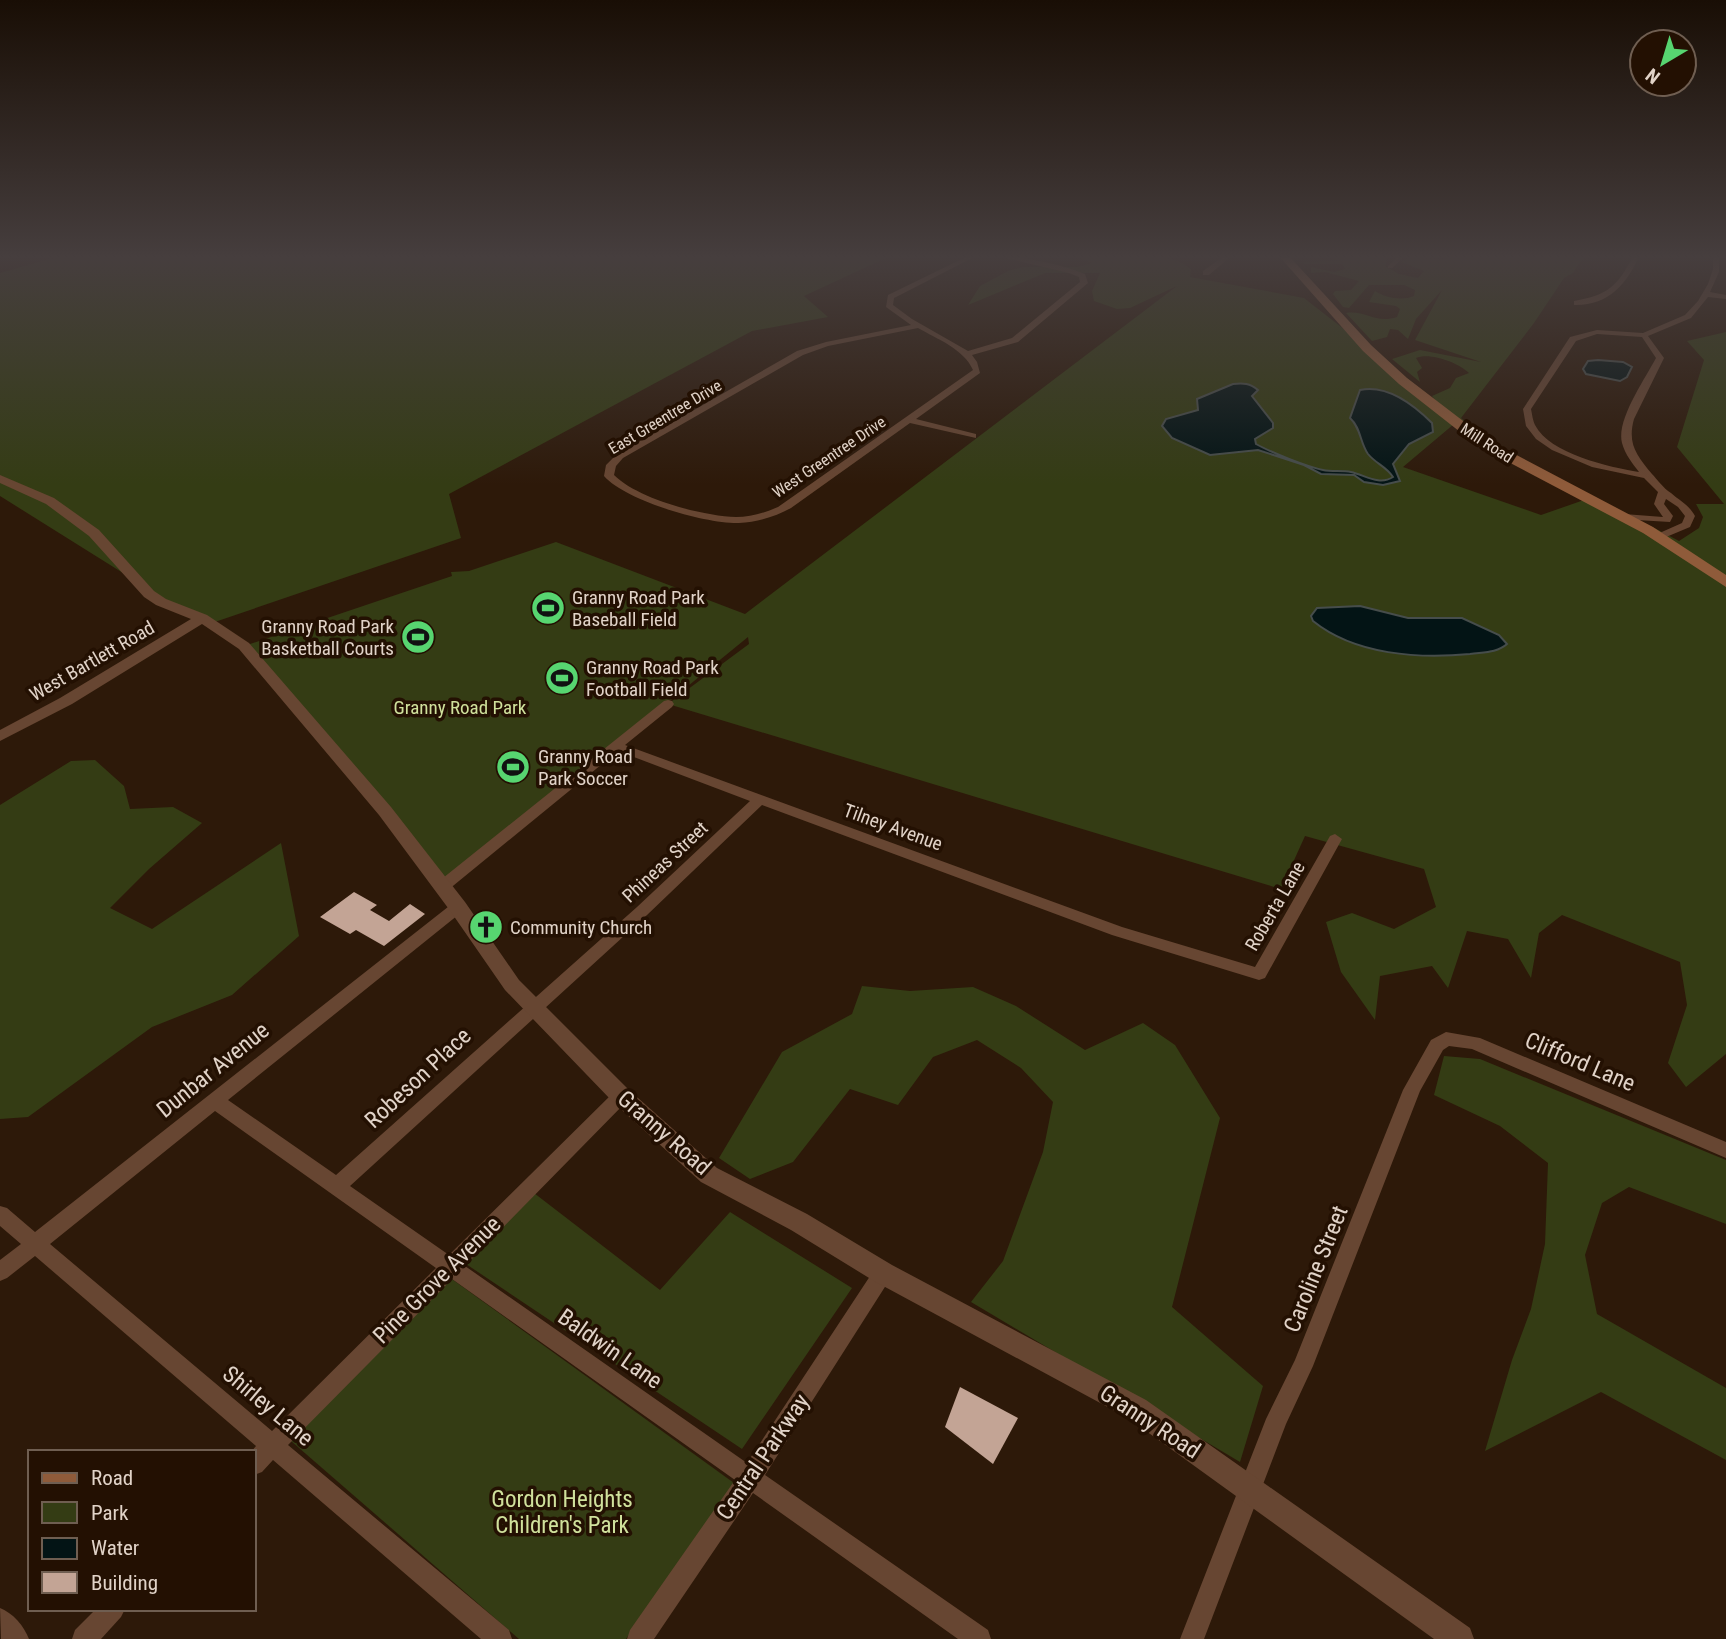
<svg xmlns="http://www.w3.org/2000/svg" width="1726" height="1639" viewBox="0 0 1726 1639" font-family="'Roboto Condensed',sans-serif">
  <rect width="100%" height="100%" fill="#2d1909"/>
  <g fill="#343c14" fill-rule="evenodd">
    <path d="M60,256h830l-86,40 24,21 -76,14 -303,163 12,44 -255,87 -206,-129v-223z"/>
    <path d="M1075,256c34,0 90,-9 116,13l-1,8 114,21 131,102 -3,-4 18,-8 6,-10 13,-5c-10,-10 -39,-21 -53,-15l6,10 -5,4 3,10 -28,-23 28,-9 61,12 -66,-22 27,-50 -26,29 -8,20 -10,-9 -8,-1 -3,8 -15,4 -26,-28c20,-3 29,11 51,4l3,-8 -4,-3 -27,-4 6,-11c11,7 27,10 39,5l1,-6 -11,-5h-35l-20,23 -6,-1 -10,-13 2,-3 16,-1 8,-9 -34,-9 -14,1v-6l23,5 11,-3 -3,-5h-37l-6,-2 38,-1 -7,-5h58l-3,10 14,8 19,4 6,-7 -22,-9 8,-6 32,4 9,-4h133l-11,17 -9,5 -30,45 -73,95c64,54 146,83 218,123l20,-13 4,-11 -7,-13h28l-47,-57 27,-87 -17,-19 39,-9v722l-40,33 -18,-24 19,-58 -7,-43 -118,-47 -23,18 -8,45 -23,-39 -41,-8 -19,57 -16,-22 -52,10 -5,44 -34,-48 -15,-50 26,-9 42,16 42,-22 -12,-38 -119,-33 -24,53 -613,-185 81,-60 -1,-7 -305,249 -199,-240 208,-70 -1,-4 18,-1 87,-29 189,72 432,-328 -47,22 -13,1 -23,-8 -2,-10 8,-18h-55l-77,32 12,-19 28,-15 15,-4h55l14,-4zM1454,424l130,76 -43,15 -138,-48z"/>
    <path d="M95,760l29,26 6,23 43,-2 29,16 -53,46 -39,39 42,21 129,-86 18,93 -67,59 -80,32 -124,90 -28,2v-314l71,-44z"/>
    <path d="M862,986l48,5 63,-4 43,19 69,44 58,-27 32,22 45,73 -48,189 91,79 -23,76 -269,-160 32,-41 40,-109 10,-50 -32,-34 -44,-28 -44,17 -35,48 -48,-16 -57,73 -43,17 -31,-21 63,-106 70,-38z"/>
    <path d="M1444,1056l36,3 246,101v64l-97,-37 -27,16 -17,52 12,59 129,74v72l-125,-68 -116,59 27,-91 19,-51 14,-65 3,-81 -48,-37 -66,-31z"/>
    <path d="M534,1193l126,97 70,-78 122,76 -110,161 -276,-185z"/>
    <path d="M449,1277l285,206 -108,156h-107l-228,-198z"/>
  </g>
  <g fill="#031415" stroke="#464d4b" stroke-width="2">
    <path d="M1598,360l25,2 9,5 -5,10 -7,4 -34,-7 -3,-5 5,-8z"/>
    <path d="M1233,384c10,-1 17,-1 25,6l-6,6 21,27v5l-18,11 1,5c14,8 52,23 67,26 9,2 19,0 28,2 14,3 28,14 42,5 -7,-11 -17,-13 -25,-23 -8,-11 -7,-26 -18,-36l10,-28c28,-6 54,15 72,33l1,9 -24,12 -16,20 7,17 -17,4 -19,-3 -10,-7 -33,-1 -17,-9 -46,-15 -48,5 -38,-17 -10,-12 4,-7 32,-9 -1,-11z"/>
    <path d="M1360,606l48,12h54l37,17 8,9c-10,9 -24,8 -37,10 -51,5 -115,1 -157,-33l-2,-5 6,-8z"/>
  </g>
  <g fill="#c3a495">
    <path d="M354,892l23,13 -7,5 19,11 21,-17 15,10 -41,32 -28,-16 -6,4 -30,-17z"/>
    <path d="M960,1387l58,31 -25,46 -48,-37z"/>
  </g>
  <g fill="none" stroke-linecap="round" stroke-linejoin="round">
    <g fill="#674632" fill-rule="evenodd">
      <path d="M968,256h8l-76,39 -6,3 -1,7 19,14 56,32 44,-13 68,-56 -1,-5 -10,-4 -72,-17c25,0 64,8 88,18l3,9 -70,59 -46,13 5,7 3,11 -64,46 60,15v4l-66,-15 -119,85c-16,9 -34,14 -52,15 -33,1 -113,-22 -135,-47l2,-11 11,-11 180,-103 29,-9 85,-17 -25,-18 2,-12zM918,328c19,11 46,21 55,42l-195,137c-14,6 -28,10 -42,10 -34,-1 -98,-18 -122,-42l2,-9 7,-8 180,-103 25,-9z"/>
      <path d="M1224,256h7l-22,19h-6v-4z"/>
      <path d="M1398,256h7l-13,12h-4v-2z"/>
      <path d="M1633,256h6c-12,28 -31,50 -65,49v-4c34,-6 44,-15 59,-45z"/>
      <path d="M1713,256h6v16l-9,20 16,3v4l-18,-2 -17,21 -43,18 16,22 -30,61c-7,25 3,37 18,55 5,5 11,14 19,19 9,8 18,12 24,23l-5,11 -31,13 -4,-1v-4l27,-12 3,-7 -7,-9 -12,-8 -2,5 9,12 -3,6 -50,-3v-4l4,-1 39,3 -9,-13 4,-12 -14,-14 -52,-11 -40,-17 -16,-11 -10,-13 -3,-17 47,-72 27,-7 46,3 42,-18 13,-14 10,-17 5,-15zM1597,334l45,3 14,21c-11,21 -40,62 -34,85 3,11 10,20 17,29 -30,-5 -89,-18 -104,-47 -2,-4 -3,-11 -4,-16l45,-68z"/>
      <path d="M668,700l4,1 2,3 -2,3 -47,38 497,182 133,40 75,-131 5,-2 7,5 -77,139 -6,2 -147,-45 -350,-130 -115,110 -297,271 99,69 166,-164 6,-2 6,2 3,5 -3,5 -162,165 282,197 129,-196 7,-3 7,3 3,6 -3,6 -125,196 223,155 3,9h-33l-205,-146 -99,146h-27l3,-9 105,-150 -283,-201 -164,166 221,185 3,9h-31l-208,-179 -11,12 -8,3v-23h-3l5,-6 -221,-190 -28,22 -7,3v-21l21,-16 -21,-18v-20l7,2 28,24 418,-329h10l3,4 -3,4 -235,189 108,75 301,-268 113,-106 -132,-50 -170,139h-10l-2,-4 2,-4 226,-181zM215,1111l221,157 -164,163 -222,-187z"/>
      <path d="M1446,1032l34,6 246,104v16l-254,-109 -23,-3 -6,4 -23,41 -107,275 -27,58 -82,215h-24l86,-220 29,-59 108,-270 28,-50z"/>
      <path d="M0,1608c13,5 24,18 29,31h-28z"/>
      <path d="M96,1609h29l-4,8 -20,22h-29l3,-9z"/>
    </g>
    <path fill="#674632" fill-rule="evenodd" d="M0,475l54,23 45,32 55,61 12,8 41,16 42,28 142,164 74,95 54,78 110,110 88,78 90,46 85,51 254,135 324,228 4,11h-40l-306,-221 -254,-137 -83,-51 -90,-48 -88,-80 -108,-112 -54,-78 -72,-97 -140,-166 -37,-25 -130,80 -72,37v-11l60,-32 131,-79 -35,-14 -12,-8 -55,-61 -43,-32 -46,-21z"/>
    <path fill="#8f5b3a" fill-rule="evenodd" d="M1279,256h10l82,89 36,33 81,62 165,87 73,48v12l-83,-54 -165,-87 -79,-62 -36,-33z"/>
  </g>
  <linearGradient id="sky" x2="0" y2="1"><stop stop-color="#190e05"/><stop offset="0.53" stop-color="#463e3e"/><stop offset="1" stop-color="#463e3e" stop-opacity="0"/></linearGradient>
  <rect width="1726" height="485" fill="url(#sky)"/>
  <defs>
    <g id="stadium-disc" transform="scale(1.75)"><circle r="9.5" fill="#57d570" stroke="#231002"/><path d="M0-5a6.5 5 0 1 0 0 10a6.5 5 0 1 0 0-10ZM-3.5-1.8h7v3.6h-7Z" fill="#111"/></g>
    <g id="church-disc" transform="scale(1.75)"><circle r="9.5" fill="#57d570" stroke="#231002"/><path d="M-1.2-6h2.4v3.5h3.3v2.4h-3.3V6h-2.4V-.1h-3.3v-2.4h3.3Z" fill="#111"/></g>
  </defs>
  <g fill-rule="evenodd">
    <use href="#stadium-disc" x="548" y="608"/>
    <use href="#stadium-disc" x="418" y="637"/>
    <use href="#stadium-disc" x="562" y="678"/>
    <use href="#stadium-disc" x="513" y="767"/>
    <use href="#church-disc" x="486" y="927"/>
  </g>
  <g text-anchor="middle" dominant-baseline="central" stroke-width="7" stroke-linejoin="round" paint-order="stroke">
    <g font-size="16" fill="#e1d3c8" stroke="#231002">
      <text transform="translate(665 417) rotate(-31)">East Greentree Drive</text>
      <text transform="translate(1487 443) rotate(33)">Mill Road</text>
      <text transform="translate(829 457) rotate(-34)">West Greentree Drive</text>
    </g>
    <g font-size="19" fill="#e1d3c8" stroke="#231002" text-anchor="start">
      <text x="572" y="597">Granny Road Park<tspan x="572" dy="22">Baseball Field</tspan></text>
      <text x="394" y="626" text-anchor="end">Granny Road Park<tspan x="394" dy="22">Basketball Courts</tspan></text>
      <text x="586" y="667">Granny Road Park<tspan x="586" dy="22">Football Field</tspan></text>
      <text x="538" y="756">Granny Road<tspan x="538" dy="22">Park Soccer</tspan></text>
      <text x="510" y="927">Community Church</text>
    </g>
    <g font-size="19" fill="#e1d3c8" stroke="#231002">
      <text transform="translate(92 661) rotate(-30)">West Bartlett Road</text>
      <text transform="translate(893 827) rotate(20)">Tilney Avenue</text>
      <text transform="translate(665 862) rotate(-43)">Phineas Street</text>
      <text transform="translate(1275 906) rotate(-60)">Roberta Lane</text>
    </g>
    <g font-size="19" fill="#d0e19c" stroke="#231002">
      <text x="460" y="707">Granny Road Park</text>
    </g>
    <g font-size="23" fill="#e1d3c8" stroke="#231002">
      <text transform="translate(1580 1062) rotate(23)">Clifford Lane</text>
      <text transform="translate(213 1070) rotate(-39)">Dunbar Avenue</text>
      <text transform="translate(418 1078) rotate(-43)">Robeson Place</text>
      <text transform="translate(664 1133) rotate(41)">Granny Road</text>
      <text transform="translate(1316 1269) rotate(-68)">Caroline Street</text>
      <text transform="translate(437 1280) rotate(-45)">Pine Grove Avenue</text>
      <text transform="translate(610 1349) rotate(35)">Baldwin Lane</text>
      <text transform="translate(268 1406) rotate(40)">Shirley Lane</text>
      <text transform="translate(1150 1422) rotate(33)">Granny Road</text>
      <text transform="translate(763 1457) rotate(-56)">Central Parkway</text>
    </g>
    <g font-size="23" fill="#d0e19c" stroke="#231002">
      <text x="562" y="1499">Gordon Heights<tspan x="562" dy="26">Children's Park</tspan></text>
    </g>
  </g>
  <rect x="28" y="1450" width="228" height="161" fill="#231002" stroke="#6f5e51" stroke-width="2"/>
  <rect x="42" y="1473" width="35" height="10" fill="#8f5b3a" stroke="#6f5e51" stroke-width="2"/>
  <text x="91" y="1485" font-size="21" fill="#e1d3c8">Road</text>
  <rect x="42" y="1502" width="35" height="21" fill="#343c14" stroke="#6f5e51" stroke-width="2"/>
  <text x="91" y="1520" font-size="21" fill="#e1d3c8">Park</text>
  <rect x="42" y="1538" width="35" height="21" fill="#031415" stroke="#6f5e51" stroke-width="2"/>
  <text x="91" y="1555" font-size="21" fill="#e1d3c8">Water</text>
  <rect x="42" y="1572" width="35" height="21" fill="#c3a495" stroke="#6f5e51" stroke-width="2"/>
  <text x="91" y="1590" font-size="21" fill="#e1d3c8">Building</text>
  <g transform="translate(1663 63) rotate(218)"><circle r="33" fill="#231002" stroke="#6f5e51" stroke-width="2"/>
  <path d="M0-5L12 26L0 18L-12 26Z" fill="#57d570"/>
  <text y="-10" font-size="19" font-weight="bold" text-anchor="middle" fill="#e1d3c8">N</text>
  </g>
</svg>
